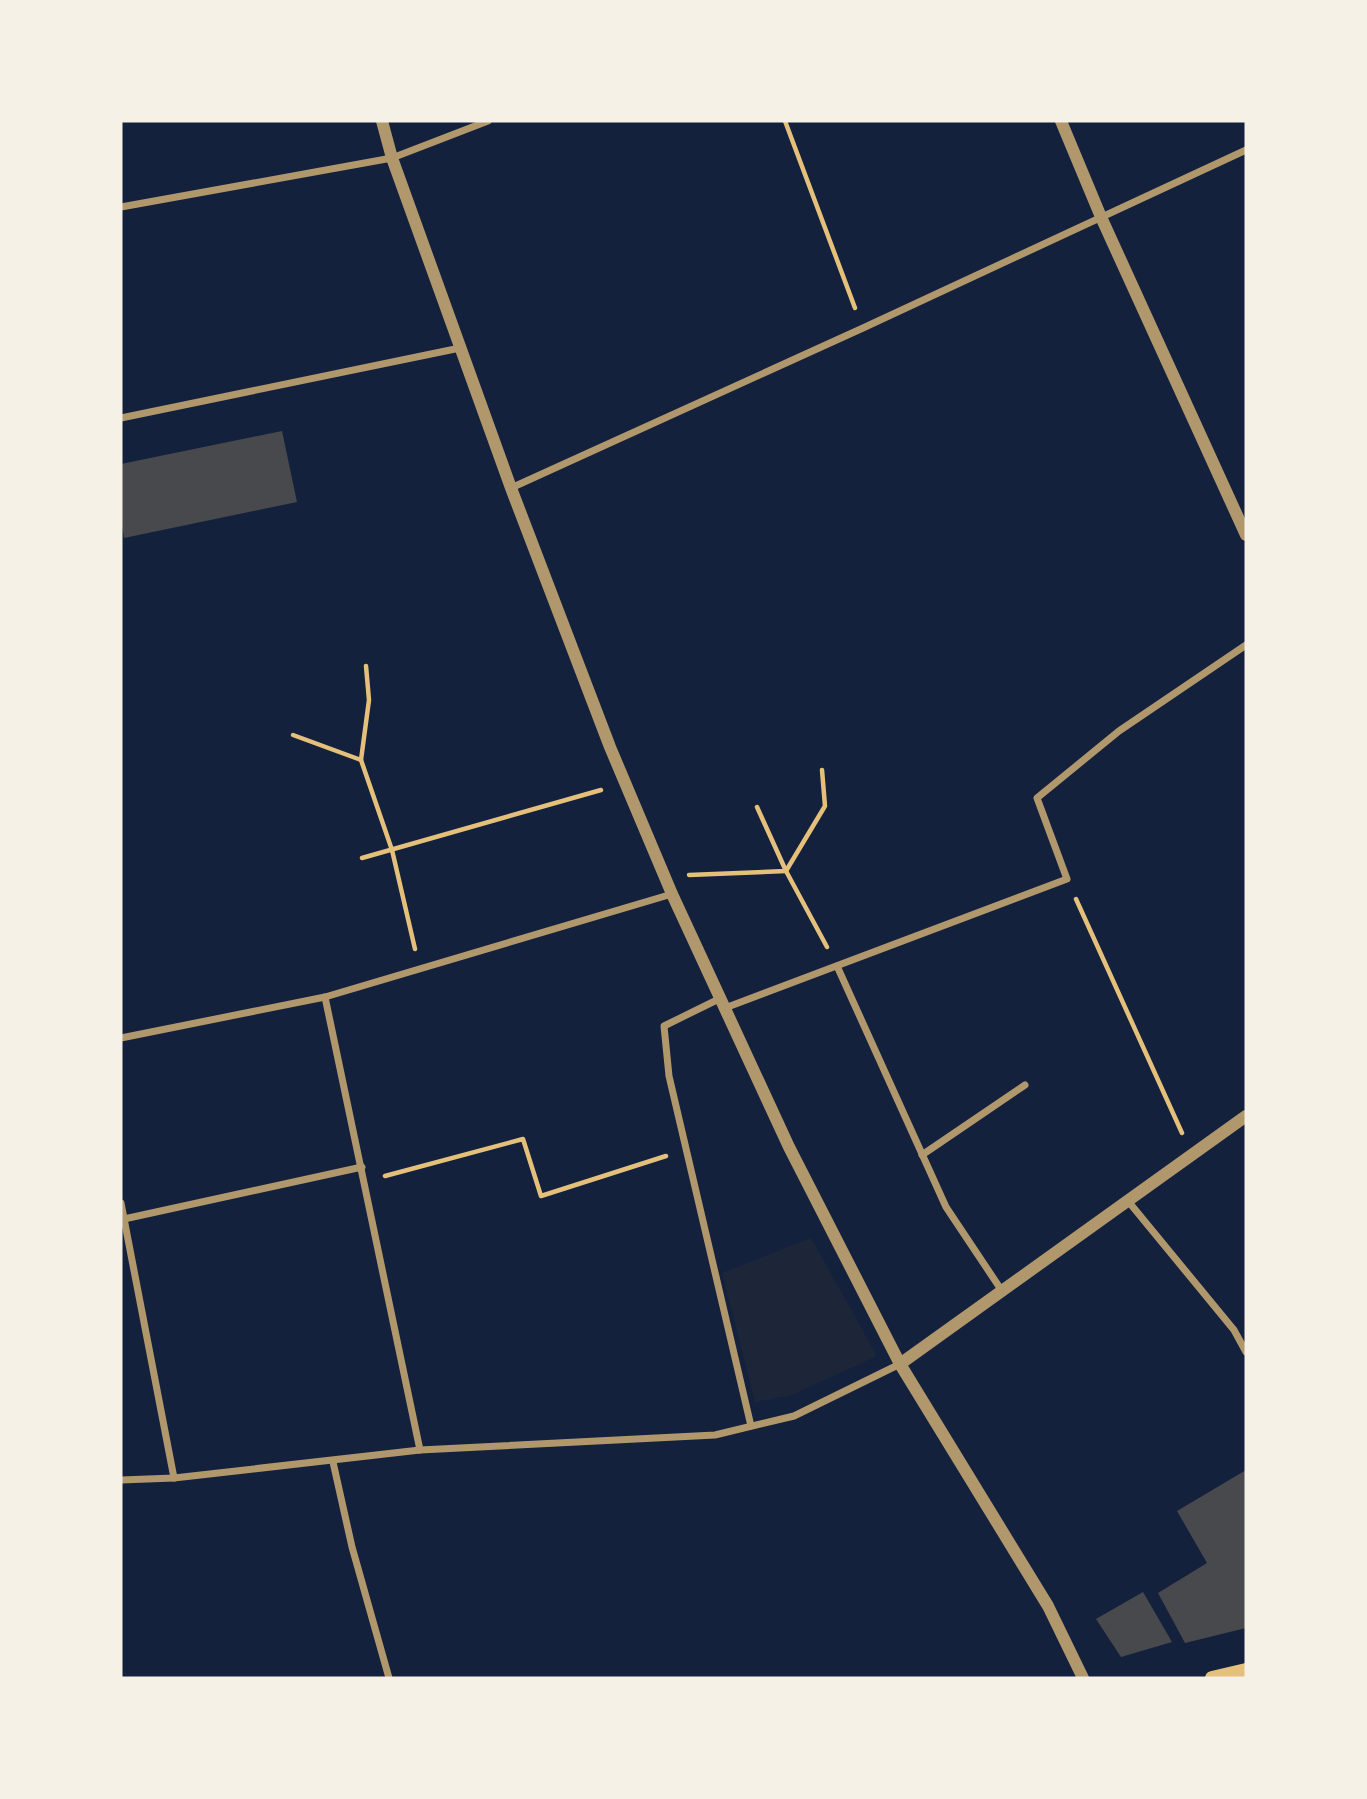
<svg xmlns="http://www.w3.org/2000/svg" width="1367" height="1799" viewBox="0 0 1367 1799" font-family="'Exo 2',sans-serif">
  <rect width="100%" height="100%" fill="#14213d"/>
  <path fill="#1d2539" d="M811,1238l66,118 -85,39 -37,7 -33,-129z"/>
  <g fill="#48494c">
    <path d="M282,431l15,71 -173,36 -3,-19v-55z"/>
    <path d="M1246,1470v158l-61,15 -27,-50 49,-30 -30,-52z"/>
    <path d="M1143,1592l29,50 -51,15 -25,-38z"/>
  </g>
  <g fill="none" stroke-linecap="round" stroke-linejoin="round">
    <g stroke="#e5c07b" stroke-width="4.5">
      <path d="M785,121l70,187"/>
      <path d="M366,666l3,34 -8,60 31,90 23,99"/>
      <path d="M293,735l68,25"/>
      <path d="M757,807l29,64 41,76"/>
      <path d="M362,858l239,-68"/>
      <path d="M689,875l97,-4 39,-65 -3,-36"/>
      <path d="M1076,899l106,234"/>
      <path d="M385,1176l138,-37 18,57 125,-40"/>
    </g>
    <g stroke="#b1986c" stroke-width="7">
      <path d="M121,207l271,-49 96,-37"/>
      <path d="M121,418l339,-70"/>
      <path d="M511,488l352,-160 383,-178"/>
      <path d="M837,966l109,241 56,84"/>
      <path d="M325,997l95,453"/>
      <path d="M721,998l-57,28 5,50 82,350"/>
      <path d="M725,1008l342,-129 -30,-81 82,-67 127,-86"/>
      <path d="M121,1038l204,-41 347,-103"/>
      <path d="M922,1155l103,-70"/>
      <path d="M1128,1201l106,129 12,22"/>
      <path d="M121,1203l53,275"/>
      <path d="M124,1219l238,-52"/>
      <path d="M333,1462l19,85 37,131"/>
      <path d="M121,1480l53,-2 246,-28 295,-15 79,-19 106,-52"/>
    </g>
    <g stroke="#b1986c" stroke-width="12">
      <path d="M382,121l10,37 119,330 99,259 62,147 117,253 111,217 148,242 35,72"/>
      <path d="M1061,121l40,96 145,318"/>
      <path d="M900,1364l346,-248"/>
    </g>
    <path stroke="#e5c07b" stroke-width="14" d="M1212,1678l34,-8"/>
  </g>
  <rect width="1367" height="1799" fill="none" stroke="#f6f1e7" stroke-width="245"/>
</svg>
